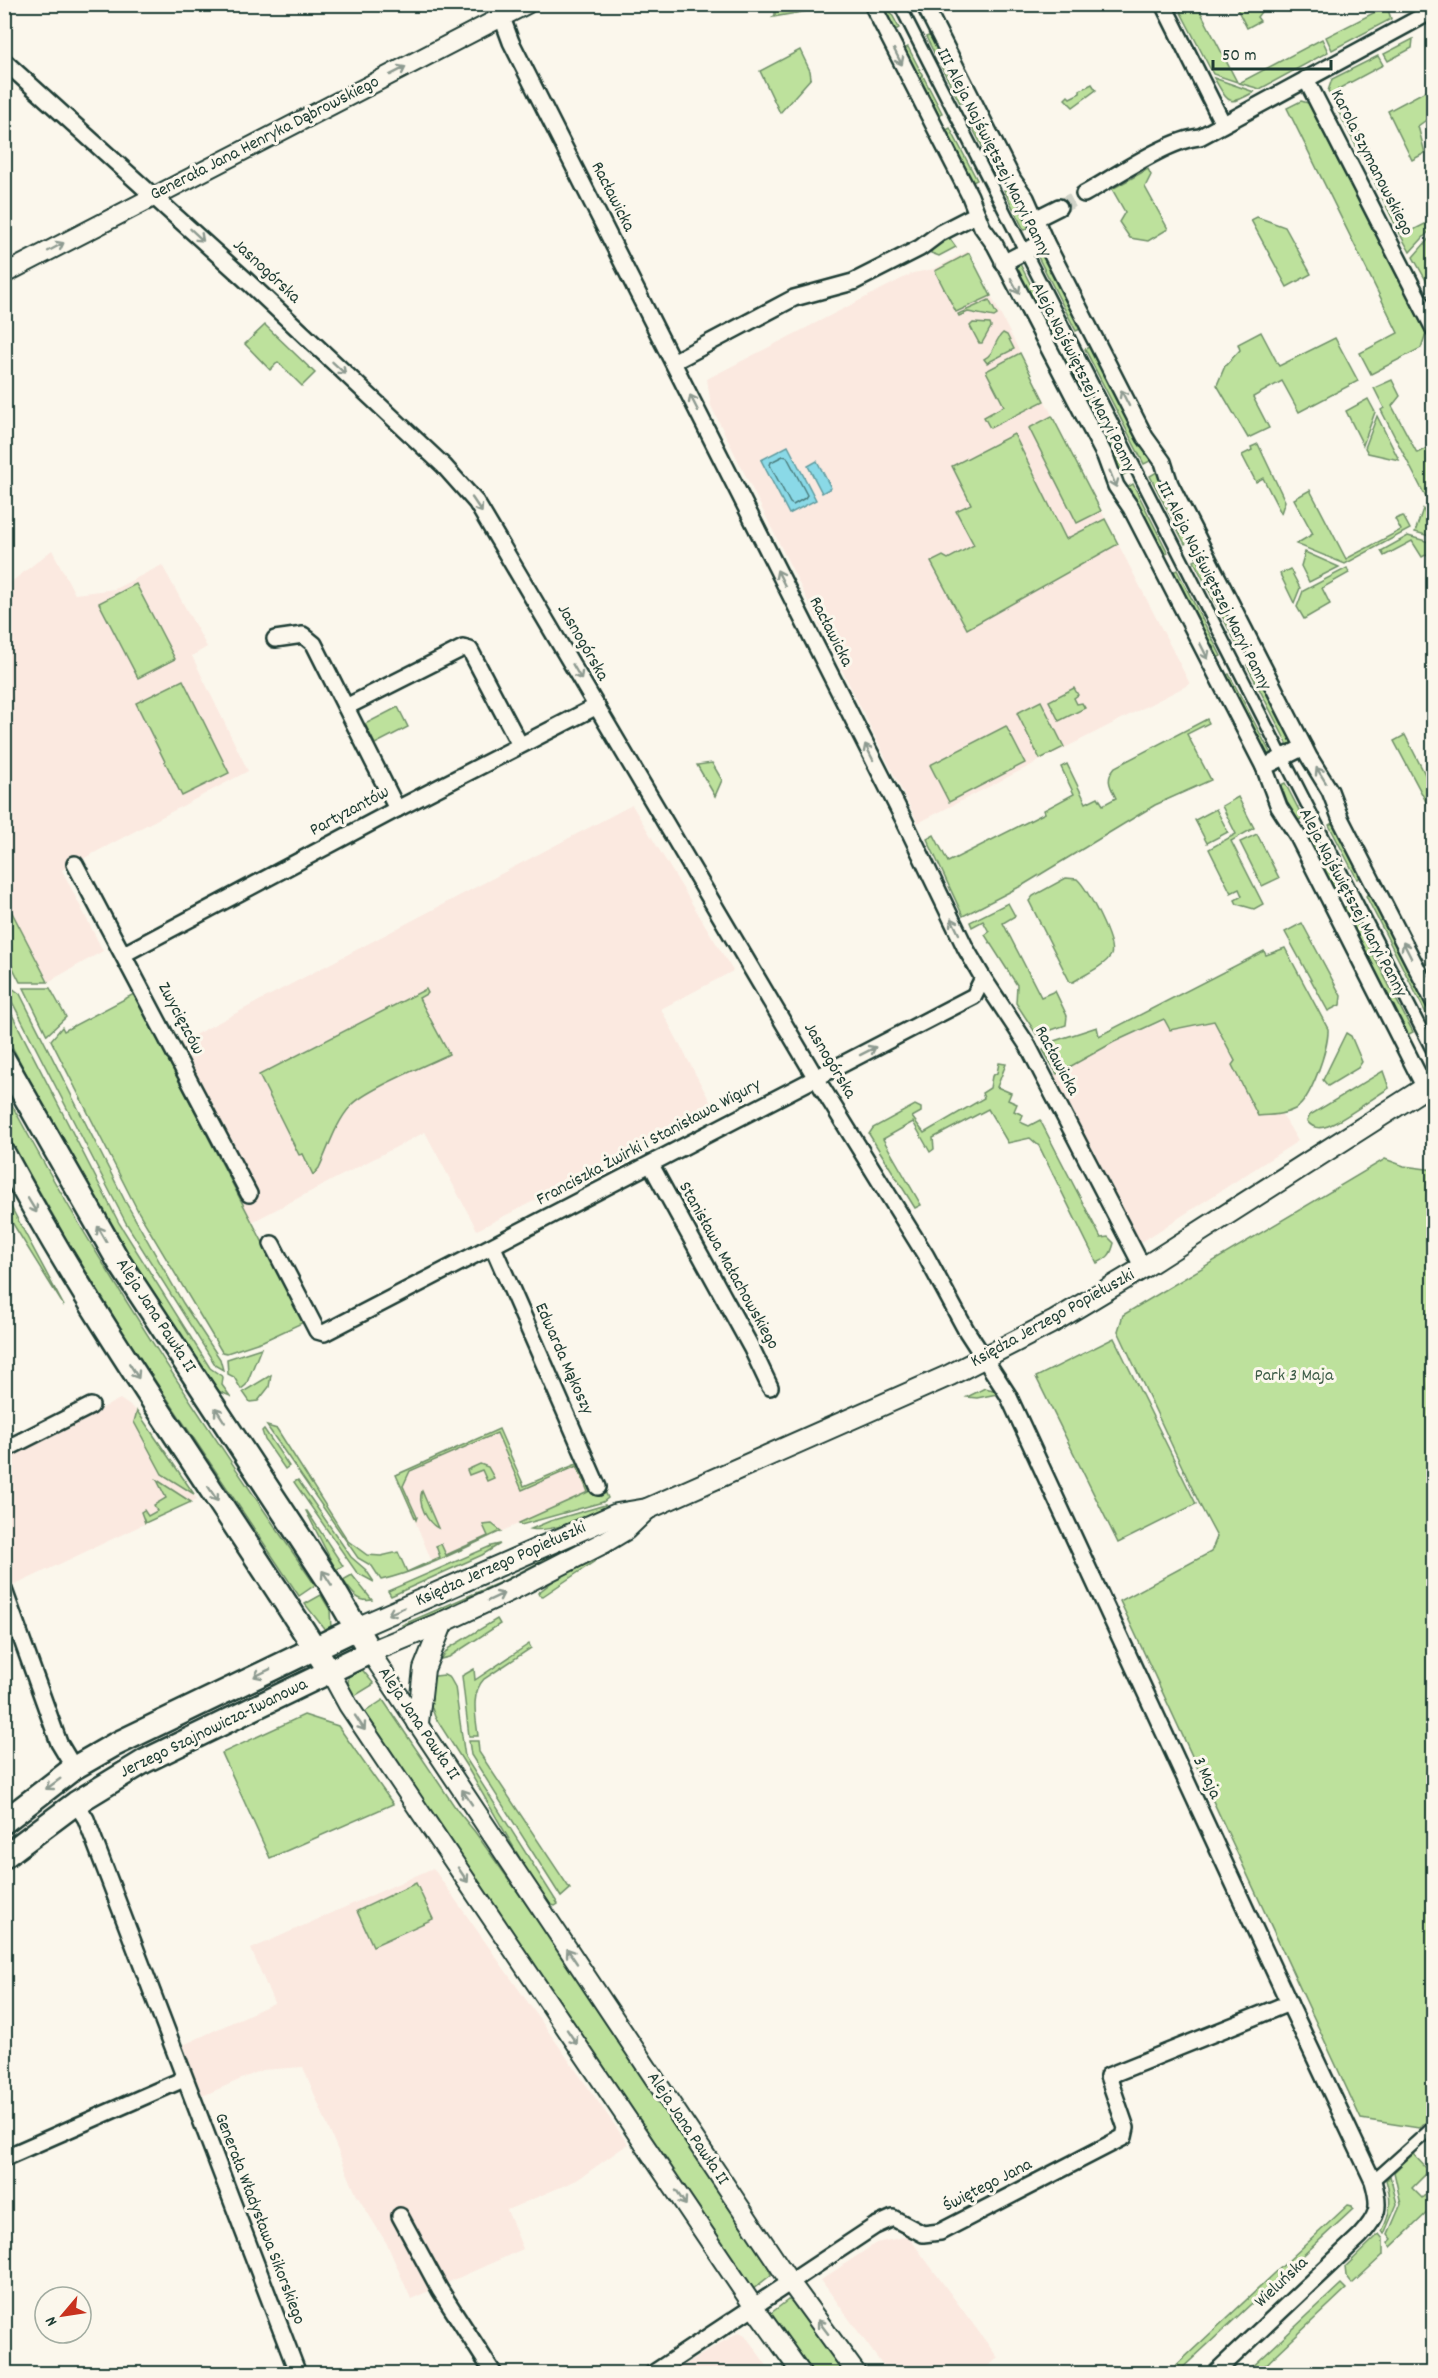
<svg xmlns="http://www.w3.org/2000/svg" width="1438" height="2378" viewBox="0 0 1438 2378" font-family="Dekko,sans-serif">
  <rect width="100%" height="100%" fill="#fbf7ec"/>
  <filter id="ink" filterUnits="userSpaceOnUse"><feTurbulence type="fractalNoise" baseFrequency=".0167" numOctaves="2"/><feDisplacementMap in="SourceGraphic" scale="12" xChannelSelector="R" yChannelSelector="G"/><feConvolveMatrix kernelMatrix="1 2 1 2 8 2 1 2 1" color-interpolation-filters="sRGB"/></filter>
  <g filter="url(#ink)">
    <g fill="#fbe9e0">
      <path d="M968,251l222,433 -272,139 -207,-417 -4,-27 206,-106 21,-4z"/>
      <path d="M52,550l23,44 40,-5 47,-24 45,82 -15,9 56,115 -186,99 41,81 -55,31 -43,-83v-312z"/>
      <path d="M632,805l101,166 -72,38 53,100 -237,121 -52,-98 -173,90 -88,-171z"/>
      <path d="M1214,1000l84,141 -158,102 -100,-160 74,-41z"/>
      <path d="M120,1399l16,11 61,89 -186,88 -6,-17v-112z"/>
      <path d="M499,1429l25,57 54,-23 13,29 -159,70 -36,-87z"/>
      <path d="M433,1868l195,276 -51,36 -70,30 16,39 -112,50 -24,-55 -31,-50 -53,-127 -41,3 -64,28 -19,-51 95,-44 -23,-54z"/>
      <path d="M908,2236l90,122 -18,15h-92l-67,-93 55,-37z"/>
      <path d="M739,2332l6,3 27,38h-101z"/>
    </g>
    <g fill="#bde19c" stroke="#6e8f68" stroke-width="1.5">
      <path d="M775,5h30l3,6 -35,6 2,-2z"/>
      <path d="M877,5h10l12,23 -7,4z"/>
      <path d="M1177,5h20l40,77 -24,-8z"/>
      <path d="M1235,5h29l1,2 -8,10 3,4 -13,7z"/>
      <path d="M1387,6l4,13 -59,31 -6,-13z"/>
      <path d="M934,34l34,65 -8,4 -34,-66z"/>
      <path d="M1322,39l6,13 -68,37 -21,-6z"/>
      <path d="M1413,39l-1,9 -24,13 -4,-7z"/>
      <path d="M908,47l34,66 -7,3 -34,-66z"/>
      <path d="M800,50l10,21 1,7 -31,35 -20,-42z"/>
      <path d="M1378,56l5,9 -45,24 26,52 -8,5 -28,-55 4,-12z"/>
      <path d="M1214,78l40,14c-27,15 -25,11 -40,-14z"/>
      <path d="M1092,84l4,6 -23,17 -8,-8 3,-3 2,2 10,-5v-3z"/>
      <path d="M1433,87v28l-15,11 7,27 -13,7 -24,-49z"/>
      <path d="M1301,101l7,2 118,230 -5,15 -50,26 -11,-21 38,-20 -111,-225z"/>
      <path d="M976,115l26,52 -7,4 -27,-52z"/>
      <path d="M950,128l27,52 -8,4 -26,-52z"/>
      <path d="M1366,144l15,31 -8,4 -16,-31z"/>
      <path d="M1148,169l3,6 -6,12 23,42 -20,12 -18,-3 -11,-16 6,-10 -13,-23z"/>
      <path d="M1383,179l26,50 -9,5 -25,-51z"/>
      <path d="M1010,187l18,30 2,10 -6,3 -20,-40z"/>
      <path d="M1257,217l28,10 26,47 -24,13 -36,-67z"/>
      <path d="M1433,220v7l-23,25 -9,-16z"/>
      <path d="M1433,234v45l-6,3 -14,-25z"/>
      <path d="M948,236l8,11 -17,9 -8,-3 2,-7z"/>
      <path d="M1041,249l44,78 -9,4 -41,-80z"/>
      <path d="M969,253l22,43 -35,16 -21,-41z"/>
      <path d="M1018,260l41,80 -8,4 -38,-79z"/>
      <path d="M989,300l8,15 -3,2 -26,-5 -9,4 -1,-2z"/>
      <path d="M973,323l17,1 1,3 -9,16h-3l-9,-17z"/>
      <path d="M265,325l50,48 -13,13 -24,-24 -8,8 -25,-26z"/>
      <path d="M1261,332l18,34 56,-28 23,43 -59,31 -17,-31 -29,16 16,31 -21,10 -31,-53 8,-19 15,-16 -2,-6z"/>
      <path d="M1003,333l4,2 7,14 -27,14 -3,-4c11,-5 10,-19 19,-26z"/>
      <path d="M1093,345l61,114 -10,5 -59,-115z"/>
      <path d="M1020,353l24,48 -54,27 -6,-11 20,-11 -18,-35z"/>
      <path d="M1068,358l59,115 -11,6 -56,-117z"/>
      <path d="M1392,380l8,16 -8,10 25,47 16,-8v66l-52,-101 3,-2 -10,-20z"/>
      <path d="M1368,399l7,13 -12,33 -17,-34z"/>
      <path d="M1052,416l49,95 -24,12 -48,-95z"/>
      <path d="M1377,416l22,44 -31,-7 -3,-5z"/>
      <path d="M1014,434l52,105 39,-20 13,25 -151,85 -36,-67 12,-6 5,3 26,-14 -18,-34 15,-7 -19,-38z"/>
      <path d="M1258,444l27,57 -4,12 -18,-35 -7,4 -14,-27 10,-5 -1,-3z"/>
      <path d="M1160,470l33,69 -8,5 -35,-68z"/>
      <path d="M1133,484l35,69 -8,4 -37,-67z"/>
      <path d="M1310,490l36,69 55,-29 -6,-11 8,-3 7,13 -65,35 -49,-20 17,-10 -19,-35z"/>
      <path d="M1423,509l10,20v8l-18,-5z"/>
      <path d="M1408,536l25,7v8l-11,6 -10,-16 -28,15 -3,-5z"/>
      <path d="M1305,552l34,15 -30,15 -8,-16z"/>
      <path d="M1202,557l44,86 -8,4 -44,-86z"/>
      <path d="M1347,568l2,5 -27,15 8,16 -26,15 -7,-12 6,-16z"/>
      <path d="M1290,569l10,19 -6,15 -14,-29z"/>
      <path d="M1177,570l44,86 -8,4 -44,-86z"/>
      <path d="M136,584l39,75 -37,19 -39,-75z"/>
      <path d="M1255,661l41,81 -6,7 -43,-84z"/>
      <path d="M1229,674l44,84 -5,2 -47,-82z"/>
      <path d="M183,680l46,93 -47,23 -46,-93z"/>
      <path d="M1074,688l4,7 -4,3 3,6 5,-1 3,5 -26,13 -10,-20z"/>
      <path d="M1041,701l23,46 -24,12 -23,-46z"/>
      <path d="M398,707l10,20 -33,17 -10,-20z"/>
      <path d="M1207,719l2,4 -22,11 24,46 -56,25 -132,80 -60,31 -36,-77 7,-4 14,27 97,-49 -1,-3 30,-16 -13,-27 6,-3 19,39 12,-6 5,8 13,-7c-6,-12 -11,-19 -1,-31z"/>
      <path d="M1006,726l19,37 -76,39 -19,-37z"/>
      <path d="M1405,735l28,55v14l-4,3 -35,-66z"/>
      <path d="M712,763l10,17 -7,16 -18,-31z"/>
      <path d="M1285,783l18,35 -6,3 -12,-16 -6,-19z"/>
      <path d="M1238,797l16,31 -23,13 32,63 -9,5 -17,-5 -2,-4 7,-4 -3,-7 -8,4 -22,-44 27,-15 -14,-28z"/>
      <path d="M1216,809l12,23 -21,11 -12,-23z"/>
      <path d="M1337,820l28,55 -8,4 -28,-54z"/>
      <path d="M1311,833l28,55 -8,4 -28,-55z"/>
      <path d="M1257,834l22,44 -17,8 -22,-44z"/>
      <path d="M1066,878l11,1c10,9 39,63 34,76 -6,11 -27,20 -38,27h-3l-41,-81 4,-5z"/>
      <path d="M1373,892l60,117v13l-2,1 -65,-127z"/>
      <path d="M5,899l43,83h-28l-15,-30z"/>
      <path d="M1008,903l7,13 -12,7 38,74 14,-6 12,25 -1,9 -29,10 -21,-32 1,-18 -32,-50 4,-3 -6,-11 -11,6 -2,-5z"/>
      <path d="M1348,906l65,126 -8,4 -65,-127z"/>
      <path d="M1302,923l39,73 -1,9 -12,6 -43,-79z"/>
      <path d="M1285,948l43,81c1,17 -17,72 -33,80 -11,6 -25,6 -37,7l-26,-51 3,-4 -21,-40 -44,9 -6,-11 -50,23 -57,32 -14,-24 8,-8 46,-15 2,9 165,-85 2,4z"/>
      <path d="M12,988l8,6 105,207 58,102 37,56 3,11 -7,-4 -90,-143 -120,-233z"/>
      <path d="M24,988h26l16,29 -19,18z"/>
      <path d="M426,989l2,4 -9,5 30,56c-22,11 -84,36 -98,52 -15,16 -23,43 -32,62l-6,7 -10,-21 -4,1 -40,-80z"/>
      <path d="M134,994l170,328 -41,19 -36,12 -5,-1 -83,-139 -88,-173 11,-13 2,4z"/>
      <path d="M4,999l115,224 91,145 13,9 -1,8 8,11 -14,-6 -87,-135 -65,-109 -59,-113z"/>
      <path d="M1346,1033l5,3 11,26 -4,6 -30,18 -5,-6z"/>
      <path d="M999,1063l7,1 -9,23 14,6 -3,7 9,4 -3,7 9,4 -3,7 9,4 11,-6 61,118 7,-1 6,6c-3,12 -6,15 -17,20l-58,-117 -9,-8 -22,5 -20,-34 -55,29 1,11 -4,3 -17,-30 -30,17 38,66 -6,3 -46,-74 4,-6 42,-23 6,3v4l-9,5 12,16 60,-35 -2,-5 8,-5 2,-12 5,-3z"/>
      <path d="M1383,1071l6,17c-15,9 -46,33 -61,38 -8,3 -16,2 -21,-5l3,-6z"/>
      <path d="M4,1090c91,173 201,335 311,495l-16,11 -171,-256 -58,-95 -65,-114z"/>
      <path d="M1385,1159l19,7 30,4v945l-15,13 -58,-9 -241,-518 91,-49 6,-15 -16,-30 -83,-176 5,-16z"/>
      <path d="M4,1192l6,13 54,101 -59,-95z"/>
      <path d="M1114,1338l82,166 -78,39 -82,-166z"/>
      <path d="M261,1348l-15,37 -5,4 -7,-12 -6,-3 -1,-15z"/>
      <path d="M271,1375l-2,12 -11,14 -8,1 -7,-10z"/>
      <path d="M985,1388l8,2 4,4 -20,4 -10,-1z"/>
      <path d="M137,1411l57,83 -32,-20 -28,-52z"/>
      <path d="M267,1426l10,3 71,112 19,14 14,1 17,-4 9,20 33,-15 -4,-11 5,-2 5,11 42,-19 -5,-11 9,-1 9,7c-39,18 -78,39 -120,49l-9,-14 -14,-8z"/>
      <path d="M264,1429l25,37 -4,3 -20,-29 -3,-9z"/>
      <path d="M499,1429l25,57 55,-23 15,30 10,-4 4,9 -5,4 -82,23 -2,-2 69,-31 -11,-26 -55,24 -25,-57 -87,38 -7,15 14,31 -1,3 -20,-45z"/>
      <path d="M480,1464l8,3 6,11 -7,3 -5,-11 -13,5 -2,-5z"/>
      <path d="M157,1480l34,22 -46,21 -4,-11 3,-2 4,6 9,-5 -3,-6 12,-7z"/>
      <path d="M298,1480l53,77 15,13 8,12 -17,-9 -63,-91z"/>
      <path d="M422,1491l16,37c-11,-5 -21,-26 -16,-37z"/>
      <path d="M605,1505l1,3c-22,8 -51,25 -75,21l19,-8z"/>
      <path d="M306,1511h1l36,55 -7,4z"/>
      <path d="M586,1538l3,2 -100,51 -86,38 -1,-4 101,-44z"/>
      <path d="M500,1544l-18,11 -91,41 -3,-5 103,-45z"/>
      <path d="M597,1557l1,2 -55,37 -4,-1 -1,-2 27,-21z"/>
      <path d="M352,1575l20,25c-15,3 -21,-9 -29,-20z"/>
      <path d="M321,1595l9,15 1,18 -5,3 -21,-27z"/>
      <path d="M497,1619l3,5 -51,33 -8,2 8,-11z"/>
      <path d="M529,1644l2,4 -47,31c-14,15 -8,38 -6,57h-9l-7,-60 12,-7 1,11z"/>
      <path d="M360,1667l14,17 -21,13 -5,-13 1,-11z"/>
      <path d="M444,1675l6,3 5,9 10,70 93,147 -3,2 -9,-3 -79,-136 -32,-50 -7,-20 -1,-20z"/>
      <path d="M383,1700l74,110 18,22 61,86 232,348 3,9 -18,14 -4,-2 -340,-508 -44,-67z"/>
      <path d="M304,1715l34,11 55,78 -123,54 -48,-105z"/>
      <path d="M469,1741h9l1,11 91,137 -9,8 -90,-142z"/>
      <path d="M416,1883l17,36 -60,27 -16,-35z"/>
      <path d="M1413,2154l16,17 -17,17 10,10 11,-11v20l-42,40 -3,-4 4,-4 -4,-5 13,-30 -7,-32z"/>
      <path d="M1390,2176l7,28 -13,30 -2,-3c9,-18 10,-31 4,-51z"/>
      <path d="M1348,2205l4,1 1,3 -176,164h-9z"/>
      <path d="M1379,2234l4,5v16l-31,29 -6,-8 -1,-9z"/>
      <path d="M1341,2284l5,5 -89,84h-11z"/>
      <path d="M788,2300l5,1 52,72h-34l-40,-55v-5z"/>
    </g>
    <g fill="#8ad9e7" stroke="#5f9b9f" stroke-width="1.5">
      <path d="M788,446l28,54 -27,14 -28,-54z"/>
      <path d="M817,461l14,27 -9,5 -14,-27z"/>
    </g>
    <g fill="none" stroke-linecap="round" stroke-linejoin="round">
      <path stroke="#4a7b7c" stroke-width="1.5" d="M783,456l4,1 20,38 -2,3 -12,7 -3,-2 -20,-38 1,-3z"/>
      <path stroke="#cfd2c7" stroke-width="15" stroke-dasharray="15 8" stroke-linecap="butt" d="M1059,207l25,-13"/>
      <g stroke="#1f3d34" stroke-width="15">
        <g id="pedestrian">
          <path d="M899,4l535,1050"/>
          <path d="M1373,2181l61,-55"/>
        </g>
      </g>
      <g stroke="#1f3d34" stroke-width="20">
        <g id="minor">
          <path d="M497,4l14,38 393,778 62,129 17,29 45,68 115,222"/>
          <path d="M872,4l98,192 12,31 13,18 110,211 11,30 15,22 133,259 15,40 18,28 128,253"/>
          <path d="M924,4l89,176 13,18 19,43 100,196 18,25 7,22 139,273 21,34 11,29 93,182"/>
          <path d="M1163,4l60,120"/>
          <path d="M4,61l243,220 197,185 32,36 340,576 110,178 40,74 42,65 281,608 84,178c8,27 5,35 -13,55l-146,138"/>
          <path d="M1306,79l128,250"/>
          <path d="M1084,194c29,-16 85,-55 116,-57l234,-127"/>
          <path d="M1035,219l24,-12"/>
          <path d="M1003,263l42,-22"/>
          <path d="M673,362l121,-64 59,-16 67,-34 20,-15 37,-19"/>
          <path d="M275,639l28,-4 11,9 83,165"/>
          <path d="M346,707l117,-59 7,2 50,95"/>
          <path d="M1264,767l40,-20"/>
          <path d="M75,864l174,330"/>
          <path d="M124,954l273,-145 200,-103"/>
          <path d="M651,1165l101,184 18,38"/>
          <path d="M272,1244l45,87 7,2 650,-337 9,-18"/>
          <path d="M493,1247l105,240"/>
          <path d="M4,1450l87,-44"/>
          <path d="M4,1590l55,153 15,25"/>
          <path d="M76,1803l10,16 212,555"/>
          <path d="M4,2158l180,-79"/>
          <path d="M400,2216l40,74 54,84"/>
          <path d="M652,2374l223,-148 18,-8 30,16 17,-2 184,-95 2,-9 -18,-52 181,-73"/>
        </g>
      </g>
      <g stroke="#1f3d34" stroke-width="22">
        <g id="tertiary">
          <path d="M4,274l523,-270"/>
          <path d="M370,1652l420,630 67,92"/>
          <path d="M330,1672l18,33 406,602 48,67"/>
        </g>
      </g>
      <g stroke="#1f3d34" stroke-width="24">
        <g id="secondary">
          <path d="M357,1628l260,-114 30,-5 303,-134 103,-53 90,-54 291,-186"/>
          <path d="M370,1652l73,-30 70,-33 92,-47 20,-12 22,-21"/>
          <path d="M418,1723l6,-54 19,-47"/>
        </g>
      </g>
      <g stroke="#1f3d34" stroke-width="27">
        <g id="primary">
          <path d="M4,1060l115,202 211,321 40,69 -225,109 -69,42 -72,54"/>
          <path d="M4,1154c96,180 218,346 326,518"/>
          <path d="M4,1822l70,-54 40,-23 243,-117"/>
        </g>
      </g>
      <use href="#pedestrian" stroke="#fbf7ec" stroke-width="10"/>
      <use href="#minor" stroke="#fbf7ec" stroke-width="15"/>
      <use href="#tertiary" stroke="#fbf7ec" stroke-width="18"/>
      <use href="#secondary" stroke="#fbf7ec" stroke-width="20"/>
      <use href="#primary" stroke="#fbf7ec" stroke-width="22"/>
    </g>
    <defs><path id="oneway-shaft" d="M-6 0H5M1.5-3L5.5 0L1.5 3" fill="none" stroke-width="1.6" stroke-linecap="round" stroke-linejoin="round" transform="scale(1.5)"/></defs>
    <g stroke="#8d9a90">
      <use href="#oneway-shaft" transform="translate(898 57) rotate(63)"/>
      <use href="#oneway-shaft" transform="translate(398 71) rotate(-27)"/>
      <use href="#oneway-shaft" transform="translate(197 235) rotate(43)"/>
      <use href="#oneway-shaft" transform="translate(56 247) rotate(-28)"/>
      <use href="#oneway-shaft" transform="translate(1015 286) rotate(62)"/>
      <use href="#oneway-shaft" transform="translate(339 368) rotate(43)"/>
      <use href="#oneway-shaft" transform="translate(1125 398) rotate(-117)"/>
      <use href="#oneway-shaft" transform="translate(694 403) rotate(-117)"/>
      <use href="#oneway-shaft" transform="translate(1113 479) rotate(68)"/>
      <use href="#oneway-shaft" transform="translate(477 505) rotate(56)"/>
      <use href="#oneway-shaft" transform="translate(781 578) rotate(-116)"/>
      <use href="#oneway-shaft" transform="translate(1204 651) rotate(63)"/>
      <use href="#oneway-shaft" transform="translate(577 672) rotate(60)"/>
      <use href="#oneway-shaft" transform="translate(869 752) rotate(-117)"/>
      <use href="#oneway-shaft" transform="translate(1321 775) rotate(-122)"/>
      <use href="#oneway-shaft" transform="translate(955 926) rotate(-116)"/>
      <use href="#oneway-shaft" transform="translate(1407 950) rotate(-117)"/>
      <use href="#oneway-shaft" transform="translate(868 1051) rotate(-27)"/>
      <use href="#oneway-shaft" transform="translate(32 1205) rotate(59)"/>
      <use href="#oneway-shaft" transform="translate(102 1234) rotate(-120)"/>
      <use href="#oneway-shaft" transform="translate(134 1371) rotate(58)"/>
      <use href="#oneway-shaft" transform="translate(220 1415) rotate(-123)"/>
      <use href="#oneway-shaft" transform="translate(213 1494) rotate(57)"/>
      <use href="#oneway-shaft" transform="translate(327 1578) rotate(-123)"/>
      <use href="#oneway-shaft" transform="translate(496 1597) rotate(-25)"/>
      <use href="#oneway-shaft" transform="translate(396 1611) rotate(157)"/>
      <use href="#oneway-shaft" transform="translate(262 1673) rotate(154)"/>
      <use href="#oneway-shaft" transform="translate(360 1723) rotate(56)"/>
      <use href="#oneway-shaft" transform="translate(53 1784) rotate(144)"/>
      <use href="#oneway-shaft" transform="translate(467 1797) rotate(-124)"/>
      <use href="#oneway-shaft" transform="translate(463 1875) rotate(56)"/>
      <use href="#oneway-shaft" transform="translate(572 1956) rotate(-124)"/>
      <use href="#oneway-shaft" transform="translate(572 2037) rotate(56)"/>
      <use href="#oneway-shaft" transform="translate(681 2198) rotate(56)"/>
      <use href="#oneway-shaft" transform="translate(823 2327) rotate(-127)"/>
    </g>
  </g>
  <g text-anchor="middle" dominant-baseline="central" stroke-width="6" stroke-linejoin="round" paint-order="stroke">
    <g font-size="18" fill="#1f3d34" stroke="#fbf7ec">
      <text transform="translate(265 139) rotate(-27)">Generała Jana Henryka Dąbrowskiego</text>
      <text transform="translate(993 153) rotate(63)">III Aleja Najświętszej Maryi Panny</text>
      <text transform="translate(1371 163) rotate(63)">Karola Szymanowskiego</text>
      <text transform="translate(612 197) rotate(63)">Racławicka</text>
      <text transform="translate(266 272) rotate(43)">Jasnogórska</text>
      <text transform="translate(1083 378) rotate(63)">Aleja Najświętszej Maryi Panny</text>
      <text transform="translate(1213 586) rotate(63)">III Aleja Najświętszej Maryi Panny</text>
      <text transform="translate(830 632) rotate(63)">Racławicka</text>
      <text transform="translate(582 643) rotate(60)">Jasnogórska</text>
      <text transform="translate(350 812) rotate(-28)">Partyzantów</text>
      <text transform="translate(1352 903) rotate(62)">Aleja Najświętszej Maryi Panny</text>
      <text transform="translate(180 1019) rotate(62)">Zwycięzców</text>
      <text transform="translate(829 1061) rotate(59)">Jasnogórska</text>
      <text transform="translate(1056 1061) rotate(62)">Racławicka</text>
      <text transform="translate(649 1143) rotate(-28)">Franciszka Żwirki i Stanisława Wigury</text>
      <text transform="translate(728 1266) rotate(61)">Stanisława Małachowskiego</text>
      <text transform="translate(155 1316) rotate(57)">Aleja Jana Pawła II</text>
      <text transform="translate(1053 1319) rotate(-29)">Księdza Jerzego Popiełuszki</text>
      <text transform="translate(563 1359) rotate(66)">Edwarda Mąkoszy</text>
      <text transform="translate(501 1565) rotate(-24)">Księdza Jerzego Popiełuszki</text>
      <text transform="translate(418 1724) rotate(56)">Aleja Jana Pawła II</text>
      <text transform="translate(214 1729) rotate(-26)">Jerzego Szajnowicza-Iwanowa</text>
      <text transform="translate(1206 1778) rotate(65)">3 Maja</text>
      <text transform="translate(687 2129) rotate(56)">Aleja Jana Pawła II</text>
      <text transform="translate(988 2186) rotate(-27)">Świętego Jana</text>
      <text transform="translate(259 2219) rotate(69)">Generała Władysława Sikorskiego</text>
      <text transform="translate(1282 2283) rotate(-43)">Wieluńska</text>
    </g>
    <g font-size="18" fill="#3f5e49" stroke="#fbf7ec">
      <text x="1294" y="1376">Park 3 Maja</text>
    </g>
  </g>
  <rect width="1438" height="2378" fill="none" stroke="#fbf7ec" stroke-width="24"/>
  <rect x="12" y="12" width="1414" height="2354" fill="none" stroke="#1f3d34" stroke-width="2" filter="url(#ink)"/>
  <g transform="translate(63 2315) rotate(241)"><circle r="28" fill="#fbf7ec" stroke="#a3ada2" stroke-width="1.5"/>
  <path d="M0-4.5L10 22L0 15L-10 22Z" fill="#c8321e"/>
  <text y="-9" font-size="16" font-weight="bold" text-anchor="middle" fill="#1f3d34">N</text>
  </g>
  <path d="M1213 60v9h118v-9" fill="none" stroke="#1f3d34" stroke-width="3"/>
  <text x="1222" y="60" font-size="18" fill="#1f3d34" stroke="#fbf7ec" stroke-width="4.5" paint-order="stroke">50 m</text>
</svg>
